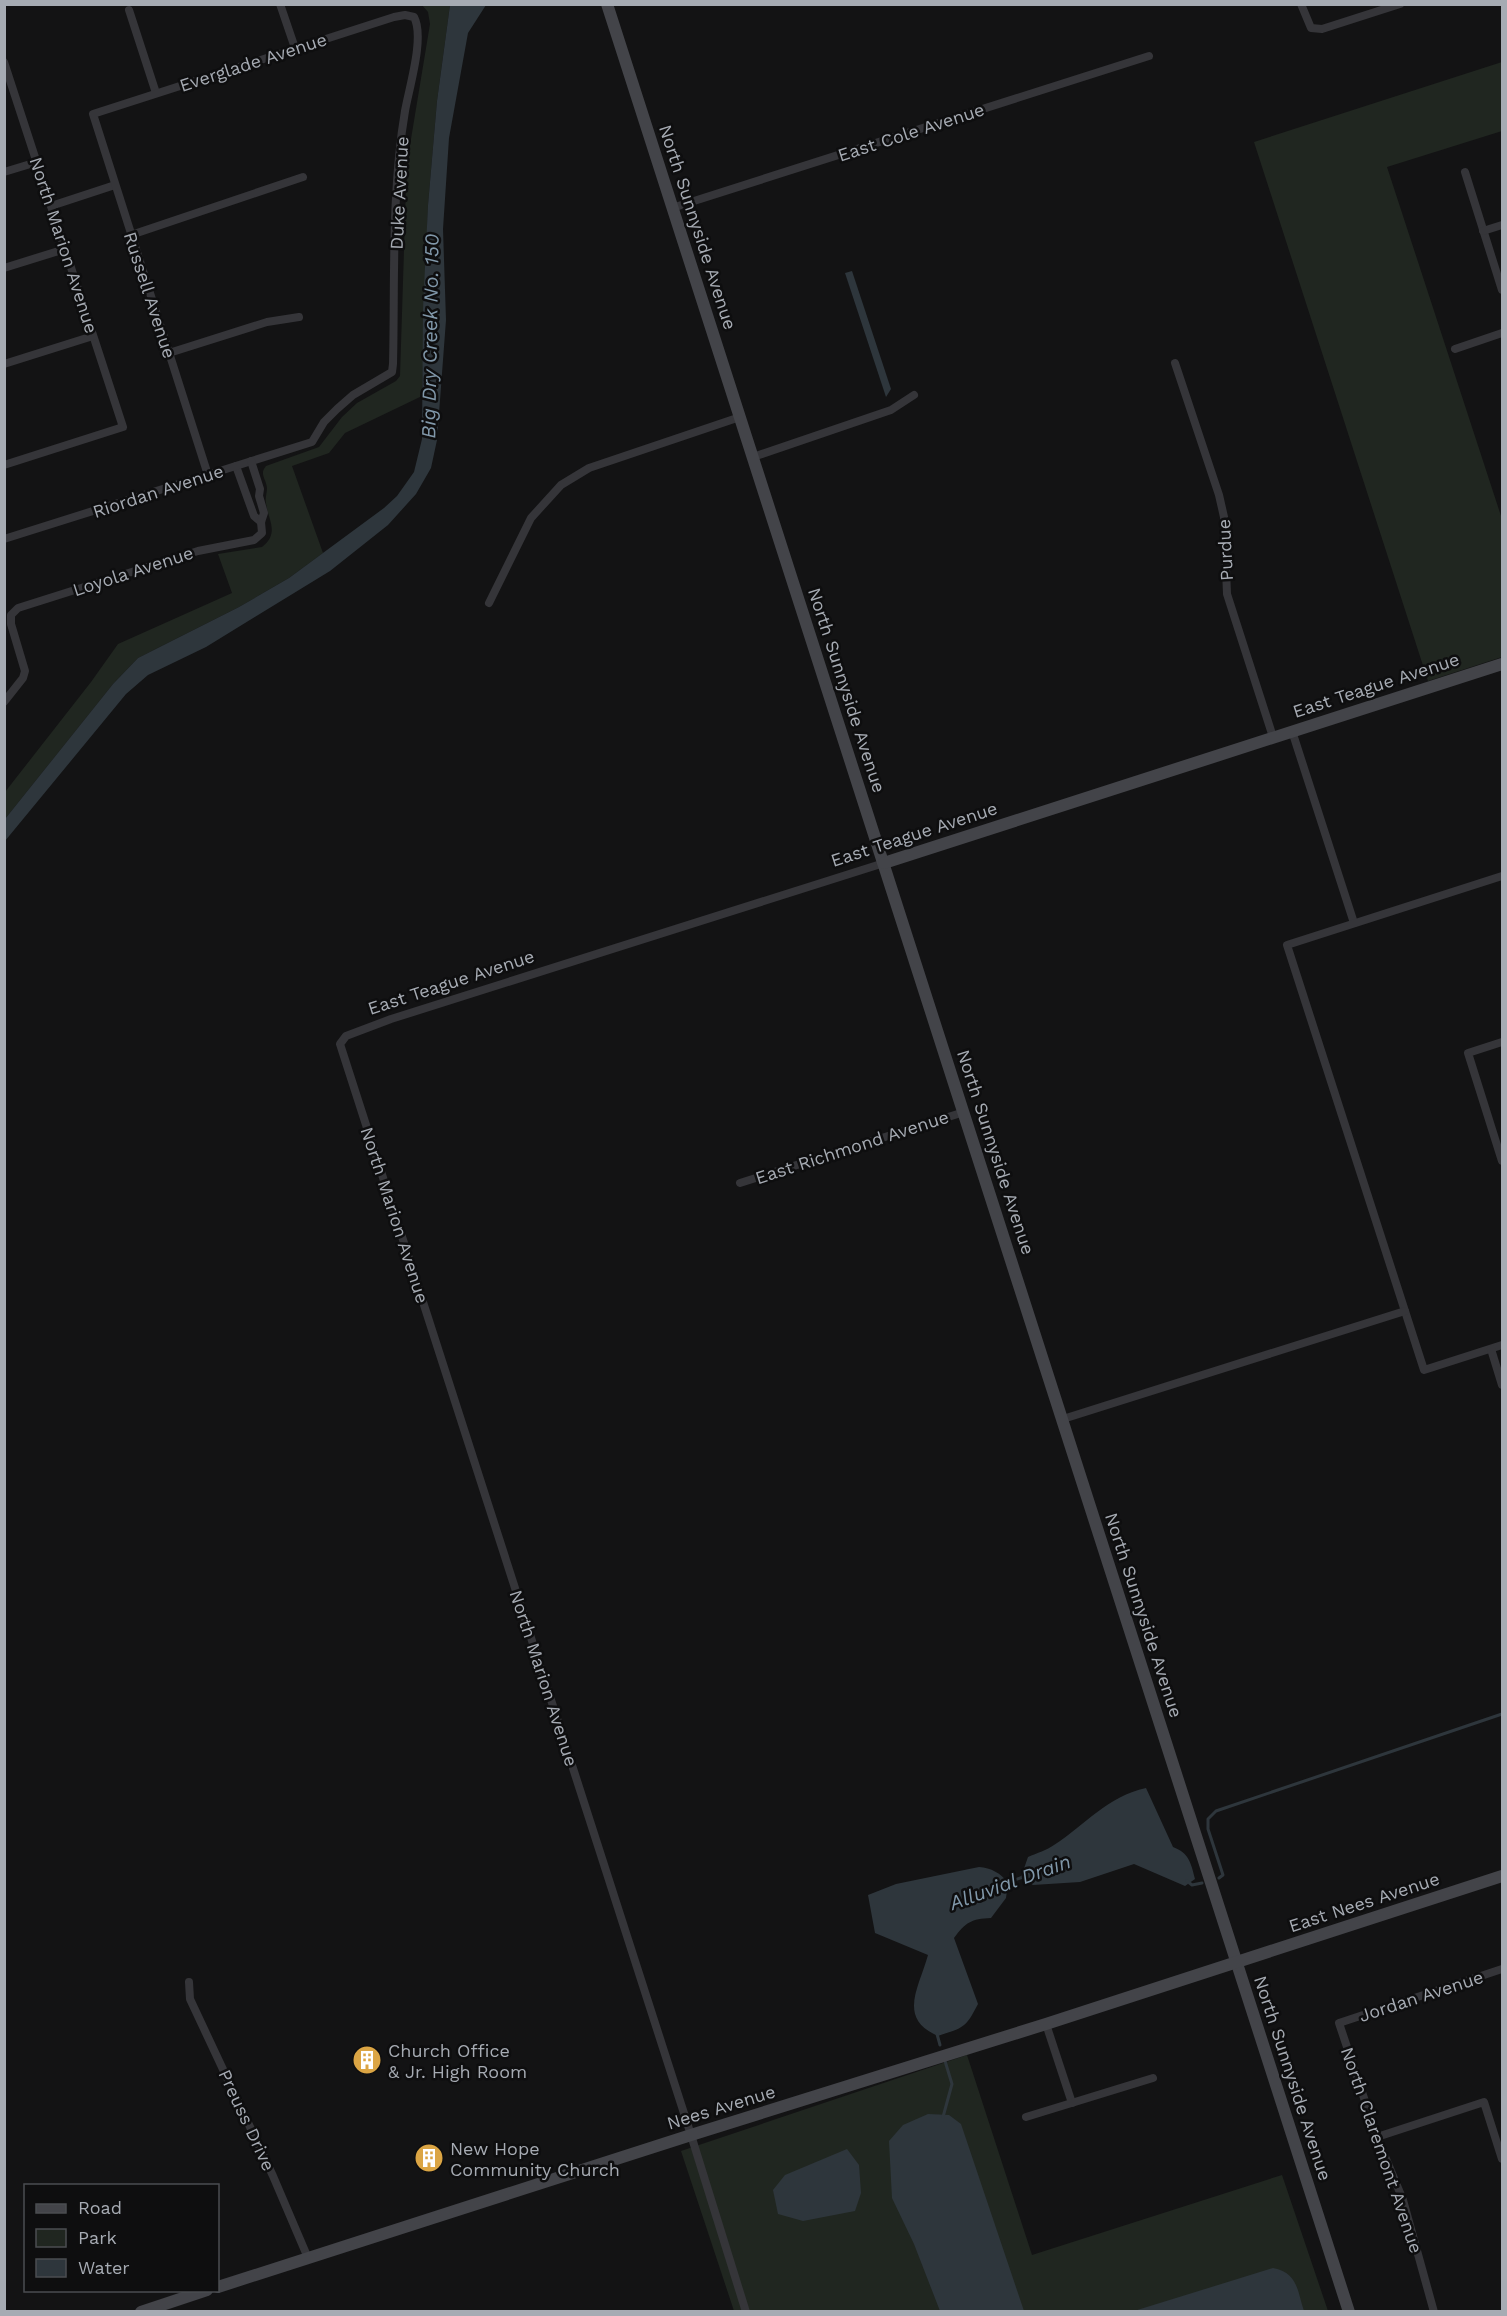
<svg xmlns="http://www.w3.org/2000/svg" width="1507" height="2316" viewBox="0 0 1507 2316" font-family="'Work Sans',sans-serif">
  <rect width="100%" height="100%" fill="#131314"/>
  <g fill="#202620">
    <path d="M422,5h28l-13,96 -9,104 -6,191 -77,37 -16,20 -37,13 31,87 -34,25 -50,29 -101,51 -25,26 -108,135v-27l86,-110 27,-38 114,-51 -14,-39 44,-7c18,-14 6,-27 4,-44 -1,-5 1,-10 1,-15 -1,-10 -8,-14 -1,-22l53,-19 23,-30 15,-14 39,-22 4,-5 6,-189 4,-42 20,-121 -2,-12z"/>
    <path d="M1502,62v69l-115,36 115,352v138l-74,24 -174,-539z"/>
    <path d="M967,2055l65,200 250,-80 46,136h-594l-53,-160z"/>
  </g>
  <g fill="#2e363c">
    <path d="M450,5h36l-18,28 -19,105 -6,91 3,91 -9,120 -6,28 -15,26 -28,31 -58,46 -124,76 -58,28 -22,19 -121,147v-22l108,-135 25,-26 101,-51 50,-29 95,-70 13,-12 17,-24 8,-33 1,-130 5,-104 9,-104z"/>
    <path d="M852,271l39,118 -5,8 -41,-124z"/>
    <path d="M1146,1788l27,59c16,6 18,16 22,32l-10,7 -51,-22 -54,18 -47,3 -12,-8 7,-20c9,-4 19,-7 26,-12 31,-20 54,-49 92,-57z"/>
    <path d="M979,1867c12,1 22,6 29,16l-2,15 -15,20c-20,1 -25,4 -37,20l24,66c-13,25 -14,23 -40,32 -41,-18 -19,-48 -10,-81l-53,-22 -7,-38 28,-11z"/>
    <path d="M928,2114l21,1 12,9 63,187h-84l-26,-67 -22,-46 -3,-57 14,-16z"/>
    <path d="M847,2149l12,16 2,28 -6,18 -52,10 -25,-7 -5,-24 12,-15z"/>
    <path d="M1273,2268c25,5 24,22 31,43h-170z"/>
  </g>
  <g fill="none" stroke-linecap="round" stroke-linejoin="round">
    <g stroke="#2e363c" stroke-width="3">
      <path d="M1219,1878l4,-3 -15,-46v-10l8,-8 286,-97"/>
      <path d="M1187,1881l5,4 10,-2"/>
      <path d="M1006,1883l17,-6"/>
      <path d="M937,2034l3,11"/>
      <path d="M943,2117l9,-33 -7,-23"/>
    </g>
    <g stroke="#353539" stroke-width="8">
      <path d="M280,4l15,44"/>
      <path d="M1301,4l10,24 11,1 78,-25"/>
      <path d="M129,10l27,83"/>
      <path d="M4,62l119,365 -119,38"/>
      <path d="M4,172l33,-10"/>
      <path d="M1465,172l37,118"/>
      <path d="M51,206l64,-21"/>
      <path d="M672,208l477,-152"/>
      <path d="M1483,231l19,-6"/>
      <path d="M131,235l172,-58"/>
      <path d="M4,268l61,-19"/>
      <path d="M1455,349l47,-16"/>
      <path d="M169,353l98,-31 32,-5"/>
      <path d="M1175,363l44,132 5,22 3,77 46,143"/>
      <path d="M4,364l89,-28"/>
      <path d="M753,457l138,-47 23,-15"/>
      <path d="M236,466l18,50 7,6"/>
      <path d="M4,539l308,-97 12,-20 13,-13 16,-14 39,-23 1,-8c2,-84 -2,-170 12,-253 4,-23 20,-74 9,-94l-9,-2 -11,2 -301,97 115,361"/>
      <path d="M489,603l42,-85 30,-33 28,-17 151,-51"/>
      <path d="M4,702l19,-24 2,-7 -14,-47v-9l7,-7 180,-57 56,-11 8,-7 -1,-11 3,-9 -5,-17 1,-7 -9,-28"/>
      <path d="M1292,731l62,192"/>
      <path d="M1502,876l-215,69 137,425 78,-25"/>
      <path d="M1502,1042l-34,11 34,108"/>
      <path d="M740,1183l224,-71"/>
      <path d="M1491,1349l11,36"/>
      <path d="M1063,1419l342,-108"/>
      <path d="M189,1982l1,17 83,177 35,82"/>
      <path d="M1046,2024l26,79"/>
      <path d="M1026,2117l127,-39"/>
      <path d="M1377,2137l107,-35 18,57"/>
      <path d="M746,2312l-55,-177 -351,-1091 6,-8 45,-17 493,-156"/>
      <path d="M1434,2312l-31,-112 -26,-63 -38,-114 163,-54"/>
    </g>
    <g stroke="#434449" stroke-width="12">
      <path d="M607,4l742,2308"/>
      <path d="M884,863l618,-199"/>
      <path d="M218,2287l473,-152 355,-111 456,-148"/>
      <path d="M141,2312l66,-22"/>
    </g>
  </g>
  <defs>
    <g id="building-disc" transform="scale(1.5)"><circle r="9.5" fill="#dba544" stroke="#0e0e0f"/><path d="M-4-6H4V6H1V3H-1V6H-4ZM-2.5-4.3h1.7v1.8h-1.7ZM.8-4.3h1.7v1.8H.8ZM-2.5-1h1.7V.8h-1.7ZM.8-1h1.7V.8H.8Z" fill="#fff"/></g>
  </defs>
  <g fill-rule="evenodd">
    <use href="#building-disc" x="367" y="2060"/>
    <use href="#building-disc" x="429" y="2158"/>
  </g>
  <g text-anchor="middle" dominant-baseline="central" stroke-width="5" stroke-linejoin="round" paint-order="stroke">
    <g font-size="18" fill="#a6abb3" stroke="#0e0e0f">
      <text transform="translate(253 62) rotate(-18)">Everglade Avenue</text>
      <text transform="translate(911 132) rotate(-18)">East Cole Avenue</text>
      <text transform="translate(399 193) rotate(-87)">Duke Avenue</text>
      <text transform="translate(698 227) rotate(72)">North Sunnyside Avenue</text>
      <text transform="translate(64 245) rotate(72)">North Marion Avenue</text>
      <text transform="translate(150 295) rotate(72)">Russell Avenue</text>
      <text transform="translate(158 491) rotate(-18)">Riordan Avenue</text>
      <text transform="translate(1225 550) rotate(-93)">Purdue</text>
      <text transform="translate(133 571) rotate(-18)">Loyola Avenue</text>
      <text transform="translate(1376 685) rotate(-18)">East Teague Avenue</text>
      <text transform="translate(847 690) rotate(72)">North Sunnyside Avenue</text>
      <text transform="translate(914 834) rotate(-18)">East Teague Avenue</text>
      <text transform="translate(451 982) rotate(-18)">East Teague Avenue</text>
      <text transform="translate(852 1147) rotate(-18)">East Richmond Avenue</text>
      <text transform="translate(996 1152) rotate(72)">North Sunnyside Avenue</text>
      <text transform="translate(395 1215) rotate(72)">North Marion Avenue</text>
      <text transform="translate(1144 1615) rotate(72)">North Sunnyside Avenue</text>
      <text transform="translate(544 1678) rotate(72)">North Marion Avenue</text>
      <text transform="translate(1364 1902) rotate(-18)">East Nees Avenue</text>
      <text transform="translate(1421 1996) rotate(-18)">Jordan Avenue</text>
      <text transform="translate(1293 2078) rotate(72)">North Sunnyside Avenue</text>
      <text transform="translate(721 2107) rotate(-17)">Nees Avenue</text>
      <text transform="translate(247 2120) rotate(65)">Preuss Drive</text>
      <text transform="translate(1382 2150) rotate(71)">North Claremont Avenue</text>
    </g>
    <g font-size="18" fill="#a6abb3" stroke="#0e0e0f" text-anchor="start">
      <text x="388" y="2050">Church Office<tspan x="388" dy="21">&amp; Jr. High Room</tspan></text>
      <text x="450" y="2148">New Hope<tspan x="450" dy="21">Community Church</tspan></text>
    </g>
    <g font-size="20" font-style="italic" fill="#8198aa" stroke="#0e0e0f">
      <text transform="translate(430 336) rotate(-89)">Big Dry Creek No. 150</text>
      <text transform="translate(1010 1882) rotate(-20)">Alluvial Drain</text>
    </g>
  </g>
  <rect width="1507" height="2316" fill="none" stroke="#a6abb3" stroke-width="12"/>
  <rect x="24" y="2184" width="195" height="108" fill="#0e0e0f" stroke="#4b4d51" stroke-width="1.5"/>
  <rect x="36" y="2204" width="30" height="9" fill="#434449" stroke="#4b4d51" stroke-width="1.5"/>
  <text x="78" y="2214" font-size="18" fill="#a6abb3">Road</text>
  <rect x="36" y="2229" width="30" height="18" fill="#202620" stroke="#4b4d51" stroke-width="1.5"/>
  <text x="78" y="2244" font-size="18" fill="#a6abb3">Park</text>
  <rect x="36" y="2259" width="30" height="18" fill="#2e363c" stroke="#4b4d51" stroke-width="1.5"/>
  <text x="78" y="2274" font-size="18" fill="#a6abb3">Water</text>
</svg>
